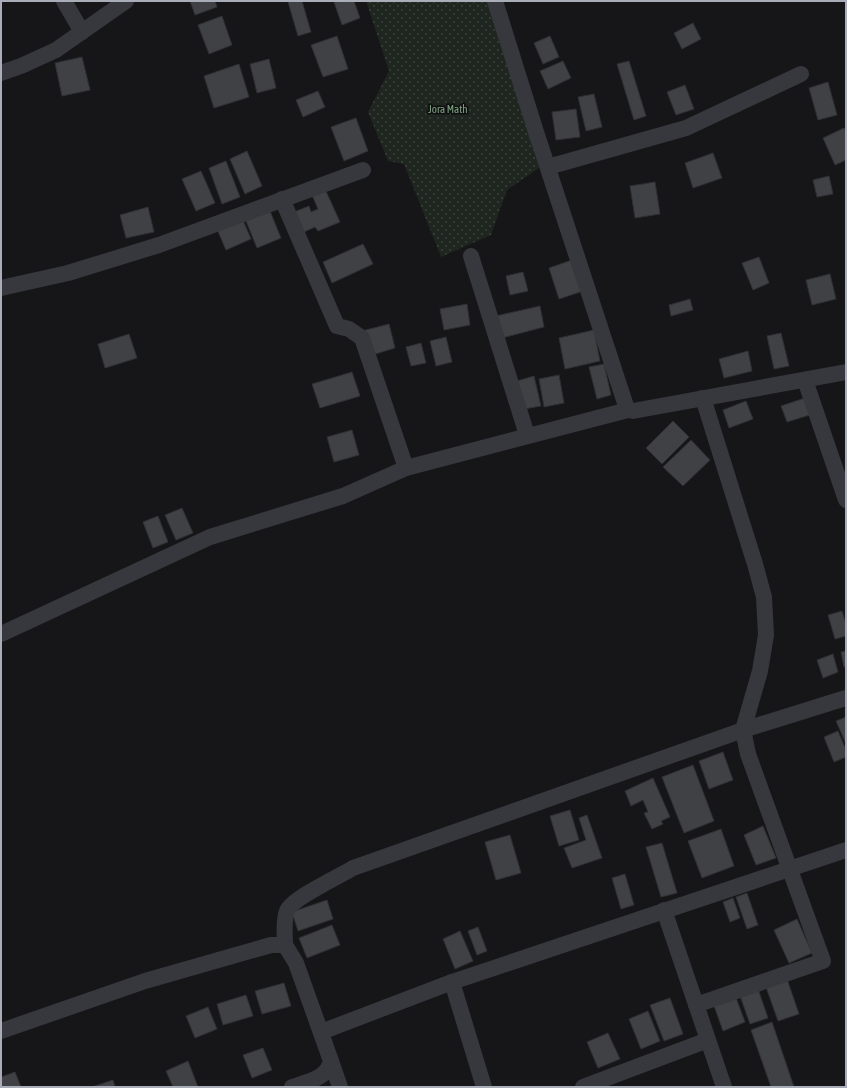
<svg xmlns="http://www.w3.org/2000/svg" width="847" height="1088" viewBox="0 0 847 1088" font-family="'Asap Condensed',sans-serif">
  <defs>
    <pattern id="park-dots" width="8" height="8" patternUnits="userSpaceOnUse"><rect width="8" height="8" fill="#1e261f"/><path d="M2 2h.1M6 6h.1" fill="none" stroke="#3c433d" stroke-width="1.8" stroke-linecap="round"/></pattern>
  </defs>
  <rect width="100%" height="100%" fill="#161618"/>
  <path fill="url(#park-dots)" d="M366,1h123l50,167 -32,22 -16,45 -50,22 -37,-93 -16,-3 -20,-49 21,-41z"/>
  <g fill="#404145" stroke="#303034">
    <path d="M190,1h25l2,6 -22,8z"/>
    <path d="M290,1h12l9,31 -13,4 -10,-34z"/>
    <path d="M338,1h16l6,17 -18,7 -8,-23z"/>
    <path d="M222,16l10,29 -23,9 -11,-29z"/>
    <path d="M693,23l8,16 -19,10 -8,-16z"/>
    <path d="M337,36l11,33 -25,8 -12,-32z"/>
    <path d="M550,36l9,21 -16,7 -9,-21z"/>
    <path d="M82,57l8,33 -28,6 -7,-33z"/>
    <path d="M269,59l7,29 -19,5 -7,-29z"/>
    <path d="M563,61l8,17 -23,11 -8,-18z"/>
    <path d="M629,61l17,55 -12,4 -17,-56z"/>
    <path d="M239,64l10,33 -35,11 -10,-32z"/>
    <path d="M828,82l9,33 -19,5 -9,-32z"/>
    <path d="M685,85l9,24 -18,6 -9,-23z"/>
    <path d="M318,91l7,16 -22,10 -7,-17z"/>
    <path d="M594,94l8,33 -16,4 -8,-34z"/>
    <path d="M576,109l4,28 -24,3 -4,-28z"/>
    <path d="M356,118l12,33 -24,10 -13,-34z"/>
    <path d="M844,128l2,4v28l-11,5 -12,-27z"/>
    <path d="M247,151l15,35 -17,8 -15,-35z"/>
    <path d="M713,153l9,25 -29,10 -8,-25z"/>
    <path d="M226,161l14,36 -18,7 -13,-36z"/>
    <path d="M201,171l14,32 -19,8 -14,-32z"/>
    <path d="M829,176l4,18 -16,3 -4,-17z"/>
    <path d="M655,182l5,32 -25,4 -5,-32z"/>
    <path d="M325,189l15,33 -22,9 -3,-4 -11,5 -15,-18 20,-8 2,6 7,-3 -6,-14z"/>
    <path d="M148,207l6,25 -28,6 -6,-23z"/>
    <path d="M270,211l11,27 -24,10 -11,-27z"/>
    <path d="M242,218l9,21 -25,11 -9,-21z"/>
    <path d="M363,244l10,20 -41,19 -9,-21z"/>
    <path d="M759,257l10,26 -16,7 -11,-27z"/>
    <path d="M572,260l11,31 -24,8 -10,-31z"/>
    <path d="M523,272l5,19 -18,4 -4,-19z"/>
    <path d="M830,274l6,25 -24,6 -6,-25z"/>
    <path d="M690,299l3,11 -22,6 -2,-11z"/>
    <path d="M467,304l3,21 -26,5 -4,-21z"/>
    <path d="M540,306l4,21 -42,11 -6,-22z"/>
    <path d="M389,324l6,24 -26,8 -7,-25z"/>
    <path d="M594,330l6,31 -35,8 -6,-31z"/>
    <path d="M781,333l8,33 -15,3 -7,-33z"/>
    <path d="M129,334l8,24 -32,10 -7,-24z"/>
    <path d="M446,337l6,25 -16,4 -6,-25z"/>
    <path d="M421,343l5,20 -15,3 -5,-19z"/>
    <path d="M748,351l4,20 -28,7 -5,-19z"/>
    <path d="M604,364l7,31 -14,4 -8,-32z"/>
    <path d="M352,372l8,24 -40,12 -8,-24z"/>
    <path d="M559,375l5,28 -20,4 -5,-28z"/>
    <path d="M534,376l7,30 -17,3 -7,-28z"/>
    <path d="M808,397l5,17 -26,8 -6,-16z"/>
    <path d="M746,401l7,18 -24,9 -6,-18z"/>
    <path d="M673,421l16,16 -27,27 -16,-16z"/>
    <path d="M352,430l7,25 -25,7 -7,-25z"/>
    <path d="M691,440l19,20 -27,26 -20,-19z"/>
    <path d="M182,508l11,25 -17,7 -11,-25z"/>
    <path d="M158,516l10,26 -15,6 -10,-26z"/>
    <path d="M842,611l4,13v12l-11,3 -7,-24z"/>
    <path d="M846,651v16h-2l-3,-15z"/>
    <path d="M833,654l5,18 -15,6 -6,-18z"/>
    <path d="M846,717v27l-10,-23z"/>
    <path d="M838,731l8,19v7l-12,5 -10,-25z"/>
    <path d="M723,752l10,28 -24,9 -10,-28z"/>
    <path d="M693,765l21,56 -30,12 -22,-56z"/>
    <path d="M653,778l17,39 -9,4 2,3 -11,5 -8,-16 4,-1 -5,-12 -12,6 -6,-15z"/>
    <path d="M570,810l9,30 -20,6 -9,-30z"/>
    <path d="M587,815l15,43 -30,10 -8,-20 22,-8 -7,-22z"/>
    <path d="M763,826l13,32 -20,7 -12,-30z"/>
    <path d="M721,829l13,37 -32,12 -14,-37z"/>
    <path d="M510,835l11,38 -25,7 -11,-38z"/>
    <path d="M662,843l15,50 -16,4 -15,-50z"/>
    <path d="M625,874l9,31 -13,4 -9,-31z"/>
    <path d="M747,893l11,32 -11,4 -11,-32z"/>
    <path d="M733,898l7,20 -10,4 -7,-20z"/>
    <path d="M327,900l6,19 -35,12 -6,-19z"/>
    <path d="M797,919l15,34 -23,10 -15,-33z"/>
    <path d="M332,925l8,20 -33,13 -8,-20z"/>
    <path d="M478,927l9,24 -10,4 -9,-24z"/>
    <path d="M460,931l13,30 -18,8 -12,-30z"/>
    <path d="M787,979l12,35 -21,7 -12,-34z"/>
    <path d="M284,983l7,23 -29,8 -7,-23z"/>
    <path d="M757,986l11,32 -18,6 -11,-31z"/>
    <path d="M246,995l7,21 -30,9 -6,-21z"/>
    <path d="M735,995l10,27 -22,9 -10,-28z"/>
    <path d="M670,998l13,36 -19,7 -14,-36z"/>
    <path d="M208,1007l9,22 -22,9 -9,-22z"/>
    <path d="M648,1011l12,30 -19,8 -12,-30z"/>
    <path d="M772,1022l22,65h-23l-20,-57z"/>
    <path d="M608,1033l12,26 -22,9 -11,-26z"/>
    <path d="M263,1048l9,22 -20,8 -9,-23z"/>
    <path d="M188,1061l10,26h-25l-7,-16z"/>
    <path d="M15,1072l6,15h-20v-10z"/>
    <path d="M113,1080l2,7h-23z"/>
  </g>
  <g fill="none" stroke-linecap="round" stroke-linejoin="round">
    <g stroke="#37383d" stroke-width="16">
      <path d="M64,1l18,31"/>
      <path d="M495,1l41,131 91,277 6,2 213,-39"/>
      <path d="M1,73l20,-7 35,-16 70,-49"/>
      <path d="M548,167l138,-39 115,-54"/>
      <path d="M282,199l55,127 12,3 13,9 44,130"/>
      <path d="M471,256l56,179"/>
      <path d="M1,288l67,-15 91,-28 204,-75"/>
      <path d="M805,380l41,120"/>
      <path d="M1,634l209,-97 133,-41 63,-28 222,-58"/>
      <path d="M664,910l60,177"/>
      <path d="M285,945c0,-10 -2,-23 2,-34 4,-12 53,-35 66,-43l390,-138 103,-32"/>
      <path d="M452,982l32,105"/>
      <path d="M696,1005l127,-44 -75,-207 -5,-24 17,-59 6,-36 -2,-38 -9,-33 -52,-166"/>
      <path d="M1,1031l144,-50 126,-36h14l11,18 35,98c-3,17 -24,21 -39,26"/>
      <path d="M321,1032l131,-50 394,-132"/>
      <path d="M331,1061l9,26"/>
      <path d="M583,1087l125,-47"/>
    </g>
  </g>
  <g text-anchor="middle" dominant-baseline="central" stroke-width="3.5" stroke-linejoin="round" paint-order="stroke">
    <g font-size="11" fill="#7fa381" stroke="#111113">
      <text x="448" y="109">Jora Math</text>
    </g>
  </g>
  <rect width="847" height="1088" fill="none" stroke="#a8adb8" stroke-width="4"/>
</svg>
